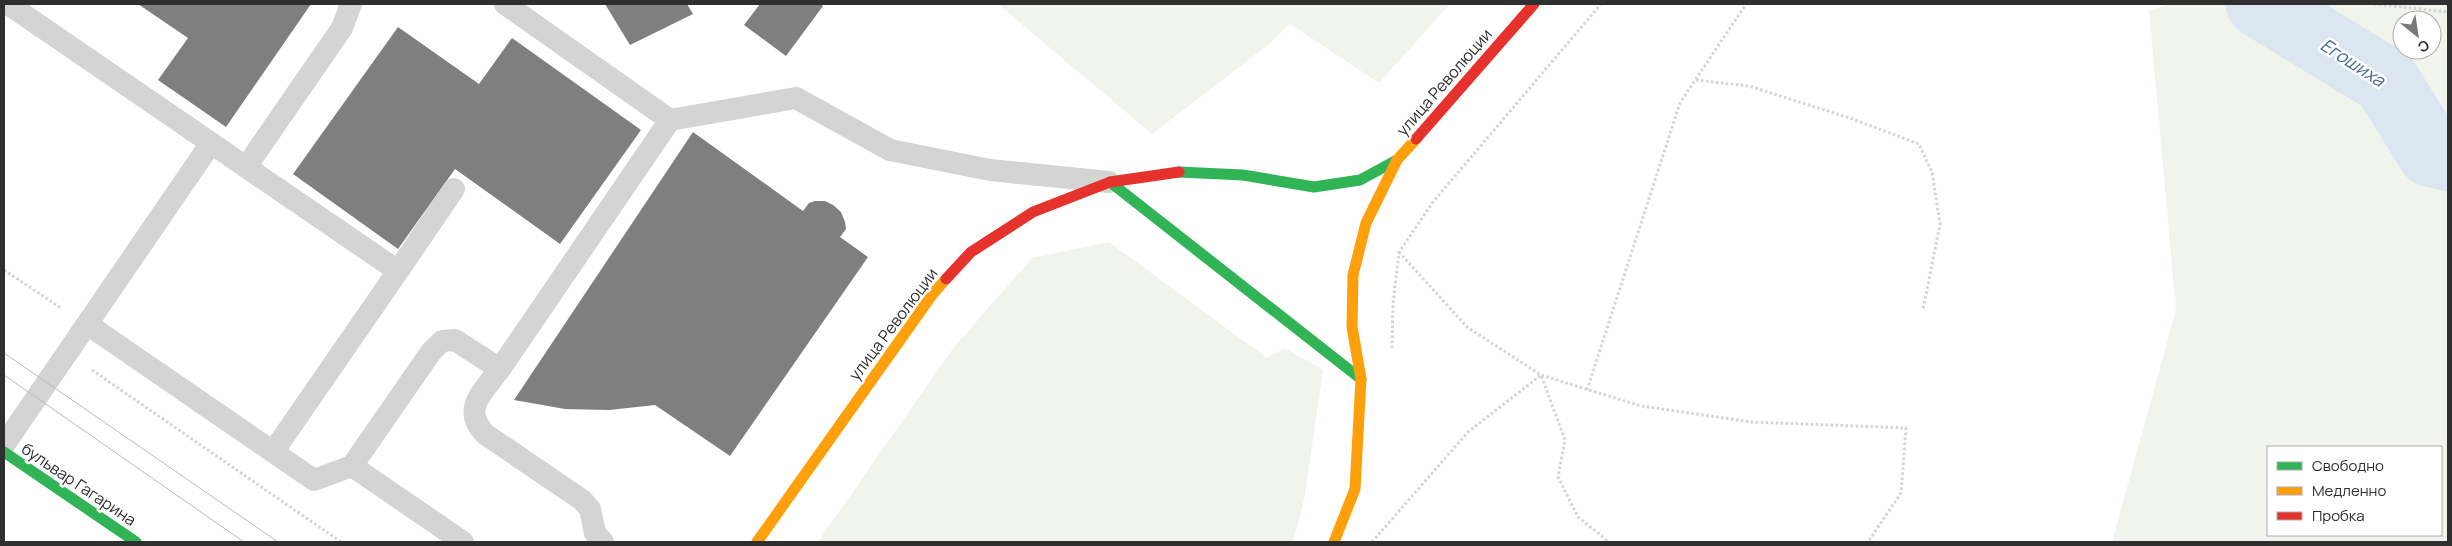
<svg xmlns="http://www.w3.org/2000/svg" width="2452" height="546" viewBox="0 0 2452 546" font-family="Manrope,sans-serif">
  <rect width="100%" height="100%" fill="#fff"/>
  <g fill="#f0f4ed" fill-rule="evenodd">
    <path d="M998,4h452l-71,79 -89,-59 -22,21 -116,89z"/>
    <path d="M2169,4h279v538h-336l64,-232 -27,-299zM2402,20h30v30h-30zM2268,447h173v88h-173z"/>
    <path d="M1109,242l158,116 18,-10 38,22 -19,130 -11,42h-475l136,-195 78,-89z"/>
  </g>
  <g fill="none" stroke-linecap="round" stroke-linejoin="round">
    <path stroke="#dbe6f0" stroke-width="68" d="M2260,4l126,77 45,72 17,4"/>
  </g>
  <g fill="#7f7f7f">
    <path d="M138,4h173l-85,123 -68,-47 30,-42z"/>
    <path d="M605,4h82l6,10 -63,31z"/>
    <path d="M760,4h60l3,2 -37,50 -42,-31z"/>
    <path d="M398,27l81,57 33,-46 129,92 -81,114 -105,-75 -57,80 -105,-75z"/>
    <path d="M693,132l110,79 6,-8 6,-2h10l8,4 8,7 4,10 1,7 -6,8 28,20 -138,199 -75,-51 -46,5 -44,-1 -51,-9z"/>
  </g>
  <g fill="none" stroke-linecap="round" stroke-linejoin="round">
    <g stroke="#d4d4d4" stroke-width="3" stroke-dasharray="2.5 2.5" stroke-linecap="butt">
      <path d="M2374,4l74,8"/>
      <path d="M1696,80l53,6 101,32 69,26 13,28 8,52 -17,86"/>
      <path d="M1399,252l68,75 74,48 100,31 111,16 154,6 -5,65 -33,49"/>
      <path d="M4,270l57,38"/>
      <path d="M1392,348l1,-44 6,-52 34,-50 168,-198"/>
      <path d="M92,370l249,172"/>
      <path d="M1587,390l93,-287 66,-99"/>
      <path d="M1372,542l96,-110 73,-57 24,65 -7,37 20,40 31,25"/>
    </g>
    <g stroke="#d4d4d4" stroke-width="22">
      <path d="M8,4l238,163"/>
      <path d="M505,4l165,116"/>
      <path d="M398,271l56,-82"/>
      <path d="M87,324l124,-181"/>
      <path d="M500,369c-17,23 -39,40 -15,65l97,66 8,9 5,24 8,9"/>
      <path d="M4,445l83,-121 227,156 38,-14"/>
      <path d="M273,452l125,-181 -152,-104 96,-139 9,-24"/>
      <path d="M463,542l-111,-76 79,-114 11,-11 13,-1 45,29 170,-249 126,-22 94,52 100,20 119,12"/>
    </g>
    <g stroke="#30b455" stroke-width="11">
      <path d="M1179,172l64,3 71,12 46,-7 37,-20"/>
      <path d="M1110,182l251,197"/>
      <path d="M4,452l132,90"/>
    </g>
    <g stroke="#ff9f0a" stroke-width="11">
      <path d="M757,542l175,-247 14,-16"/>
      <path d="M1334,542l21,-53 6,-110 -9,-52 1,-52 13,-52 31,-63 19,-21"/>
    </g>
    <g stroke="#e5322d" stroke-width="11">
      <path d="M1416,139l118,-135"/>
      <path d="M946,279l25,-27 62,-40 77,-30 69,-10"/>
    </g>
    <g stroke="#bbb" stroke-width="1">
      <path d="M4,353l274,189"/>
      <path d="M4,375l240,167"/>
    </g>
  </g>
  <g text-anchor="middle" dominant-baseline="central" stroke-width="5" stroke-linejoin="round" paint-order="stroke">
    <g font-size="16" fill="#2f2f2f" stroke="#fff">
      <text transform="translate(1444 82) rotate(-49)">улица Революции</text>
      <text transform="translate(893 324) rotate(-53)">улица Революции</text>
      <text transform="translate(79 484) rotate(34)">бульвар Гагарина</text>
    </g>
    <g font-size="18" font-style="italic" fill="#43698c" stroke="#fff">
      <text transform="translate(2353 62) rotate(33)">Егошиха</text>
    </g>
  </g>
  <rect width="2452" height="546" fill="none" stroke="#2f2f2f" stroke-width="10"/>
  <rect x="2267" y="446" width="175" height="90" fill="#ffffff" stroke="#acacac"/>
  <rect x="2277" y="462" width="25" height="8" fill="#30b455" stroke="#acacac"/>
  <text x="2312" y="471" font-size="15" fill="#2f2f2f">Свободно</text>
  <rect x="2277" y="487" width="25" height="8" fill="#ff9f0a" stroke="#acacac"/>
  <text x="2312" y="496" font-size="15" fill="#2f2f2f">Медленно</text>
  <rect x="2277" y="512" width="25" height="8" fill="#e5322d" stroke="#acacac"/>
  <text x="2312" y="521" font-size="15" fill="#2f2f2f">Пробка</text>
  <g transform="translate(2417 35) rotate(150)"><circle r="24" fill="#ffffff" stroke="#acacac"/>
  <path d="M0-4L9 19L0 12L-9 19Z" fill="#787878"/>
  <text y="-8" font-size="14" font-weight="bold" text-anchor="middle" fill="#2f2f2f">С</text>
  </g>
</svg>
